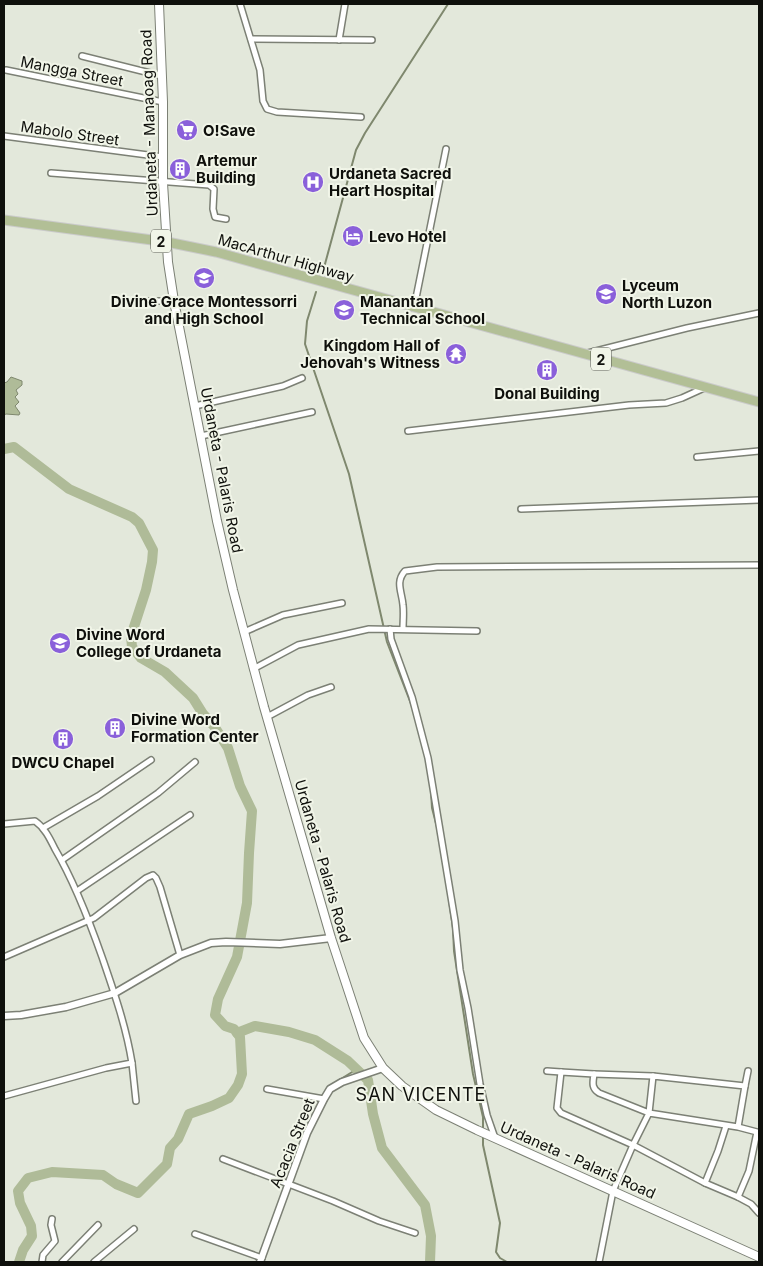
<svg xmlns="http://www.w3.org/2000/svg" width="763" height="1266" viewBox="0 0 763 1266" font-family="Inter,sans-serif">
  <rect width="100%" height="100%" fill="#e3e8db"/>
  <path fill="#afbb98" stroke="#7f886e" d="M11,377l11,4v4l-6,5 2,4 -3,3 4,5 -4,4 5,7 -1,2 -13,-1 -2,1v-32l3,-1z"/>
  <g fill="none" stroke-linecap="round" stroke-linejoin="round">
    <g stroke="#7f886e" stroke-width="2">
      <path d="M322,275l34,-125 9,-17 83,-129"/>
      <path d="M316,292l-9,29 -2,23 44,130 38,168 26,67"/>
      <path d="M431,791l1,17 6,23"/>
      <path d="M449,900l4,28 1,23 19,123 10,43v12"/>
      <path d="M336,1082l21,-13"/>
      <path d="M483,1137v8l17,78 -4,29 4,6 7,4"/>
    </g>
    <g stroke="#afbb98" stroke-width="10">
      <path d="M4,449l10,-2 55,42 63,28 7,6 14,27 -1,12 -6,28 -15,46 1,11 9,11 24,14 28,26 10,16 11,12 14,22 12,38 12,25 -3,42 -2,50 -10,54 -19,42 -3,16 10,11 9,3 6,8 2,37 -4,11 -9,13 -17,8 -23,8 -11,25 -8,9 -3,16 -29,29 -22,-9 -13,-9 -51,-3 -24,6 -10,13 2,12 11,23 1,10 -9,14 -4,12"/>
      <path d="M237,1033l18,-7 34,6 26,8 33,21 20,19 5,34 9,34 43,57 6,31 -1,26"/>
    </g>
    <g stroke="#7c8075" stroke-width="8">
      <g id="minor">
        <path d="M240,4l20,66 3,31 4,8 10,3 84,5"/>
        <path d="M251,39l121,1"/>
        <path d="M339,40l6,-36"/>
        <path d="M82,56l80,20"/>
        <path d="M6,70l157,32"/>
        <path d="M4,136l159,21"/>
        <path d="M51,173l158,12 5,4 -1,20 2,8 11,2"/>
        <path d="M139,301h35"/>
        <path d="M414,308l32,-159"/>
        <path d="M588,353l99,-25 72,-15"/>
        <path d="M195,406l88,-20 19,-8"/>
        <path d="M408,431l221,-26 37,-2 16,-5 22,-10"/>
        <path d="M201,436l111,-24"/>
        <path d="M697,457l62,-6"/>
        <path d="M521,509l238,-9"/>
        <path d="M390,629l1,10 21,58 16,61 27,163 5,49 8,38 12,76 7,31 8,23"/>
        <path d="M403,629c0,-8 1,-16 0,-24 -1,-13 -8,-23 2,-34l32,-4 322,-2"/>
        <path d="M244,632l39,-17 59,-12"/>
        <path d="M253,669l45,-24 71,-16 108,2"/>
        <path d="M267,717l41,-22 23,-8"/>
        <path d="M4,824l31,-3c10,7 15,18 20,28 20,34 34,71 47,108 12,35 24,69 30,106l-26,5 -102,28"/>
        <path d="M43,828l55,-32 53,-36"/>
        <path d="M62,860l96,-67 37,-31"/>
        <path d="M77,891l113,-76"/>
        <path d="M4,957l90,-39 52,-40 7,-3 3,3 4,9 20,68"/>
        <path d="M132,1063l4,38"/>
        <path d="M547,1071l14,1"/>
        <path d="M594,1074l59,2"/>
        <path d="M745,1086l3,-15"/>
        <path d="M267,1089l57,10"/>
        <path d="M223,1159l110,42 46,20 36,12"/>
        <path d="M705,1183l13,-32 8,-25"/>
        <path d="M738,1197l13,7 8,9"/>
        <path d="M195,1234l67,24"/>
        <path d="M42,1262l1,-7 12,-14 -4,-16 1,-6"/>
        <path d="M62,1262l36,-37"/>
        <path d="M94,1262l40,-33"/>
        <path d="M599,1262l14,-71 20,-46 72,38 33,14 11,-26 8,-39 -19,-5 -89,-14 -50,-20c-8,-5 -6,-11 -5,-19l-33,-2 -4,36 4,5 72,32 16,-32 4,-37 92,10 -7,41"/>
      </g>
    </g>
    <g stroke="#7c8075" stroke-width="9">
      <g id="tertiary">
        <path d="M4,1016l17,-1 45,-8 49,-14 65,-38 31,-12 15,-1 54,2 51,-6"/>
        <path d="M260,1262l47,-129 17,-34 6,-10 12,-7 41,-14"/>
      </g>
    </g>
    <g stroke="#7c8075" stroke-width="10">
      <path id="secondary" d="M159,4l4,98v81l5,79 6,39 43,220 16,69 31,117 67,231 33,100 19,30 19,18 34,24 41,20 282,127"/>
    </g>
    <g stroke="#cacaca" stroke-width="11">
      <path id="primary" d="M4,220l163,22 49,10 543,150"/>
    </g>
    <use href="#minor" stroke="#fff" stroke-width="5"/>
    <use href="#tertiary" stroke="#fff" stroke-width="6"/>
    <use href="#secondary" stroke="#fff" stroke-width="8"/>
    <use href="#primary" stroke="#b2bf96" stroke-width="9"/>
  </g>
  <defs>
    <g id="supermarket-disc" transform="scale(1.125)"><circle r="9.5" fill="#8a60da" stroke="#f1f5e8"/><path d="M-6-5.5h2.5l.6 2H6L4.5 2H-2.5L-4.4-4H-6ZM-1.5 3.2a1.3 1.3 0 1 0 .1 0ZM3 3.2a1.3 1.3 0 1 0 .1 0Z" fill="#fff"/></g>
    <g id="building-disc" transform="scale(1.125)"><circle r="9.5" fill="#8a60da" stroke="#f1f5e8"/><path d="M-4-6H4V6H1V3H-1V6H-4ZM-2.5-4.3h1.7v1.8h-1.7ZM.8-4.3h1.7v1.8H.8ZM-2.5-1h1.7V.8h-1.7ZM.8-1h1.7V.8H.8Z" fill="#fff"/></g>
    <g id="hospital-disc" transform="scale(1.125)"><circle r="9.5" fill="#8a60da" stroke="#f1f5e8"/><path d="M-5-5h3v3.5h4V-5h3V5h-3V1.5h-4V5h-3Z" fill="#fff"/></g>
    <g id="hotel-disc" transform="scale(1.125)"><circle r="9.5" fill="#8a60da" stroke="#f1f5e8"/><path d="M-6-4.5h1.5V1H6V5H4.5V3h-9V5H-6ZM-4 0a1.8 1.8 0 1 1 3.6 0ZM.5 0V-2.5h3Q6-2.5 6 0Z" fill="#fff"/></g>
    <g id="school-disc" transform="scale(1.125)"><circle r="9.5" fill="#8a60da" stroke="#f1f5e8"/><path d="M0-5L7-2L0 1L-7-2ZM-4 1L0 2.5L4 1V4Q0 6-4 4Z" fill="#fff"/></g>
    <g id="university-disc" transform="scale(1.125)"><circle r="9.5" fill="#8a60da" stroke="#f1f5e8"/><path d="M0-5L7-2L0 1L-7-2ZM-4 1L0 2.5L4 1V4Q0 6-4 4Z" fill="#fff"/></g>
    <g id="temple-disc" transform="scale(1.125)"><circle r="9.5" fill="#8a60da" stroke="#f1f5e8"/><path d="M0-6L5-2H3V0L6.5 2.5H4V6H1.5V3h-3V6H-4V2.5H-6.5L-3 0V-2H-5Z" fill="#fff"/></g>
  </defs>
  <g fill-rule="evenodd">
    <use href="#supermarket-disc" x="187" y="130"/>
    <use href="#building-disc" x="180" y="169"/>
    <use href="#hospital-disc" x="313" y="182"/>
    <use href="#hotel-disc" x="353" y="236"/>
    <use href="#school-disc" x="204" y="278"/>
    <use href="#university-disc" x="606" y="294"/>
    <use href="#university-disc" x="344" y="310"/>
    <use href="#temple-disc" x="456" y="354"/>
    <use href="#building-disc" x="547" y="370"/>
    <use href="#university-disc" x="60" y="643"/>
    <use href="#building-disc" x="115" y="728"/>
    <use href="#building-disc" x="63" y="739"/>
  </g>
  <g text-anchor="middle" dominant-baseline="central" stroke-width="4" stroke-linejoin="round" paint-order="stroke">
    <g fill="#f1f5e8" stroke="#53554e" stroke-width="1">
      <rect x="151" y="229.5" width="20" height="23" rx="4"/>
      <rect x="591" y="347.5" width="20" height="23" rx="4"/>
    </g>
    <g font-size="14" font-weight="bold" fill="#0f100c">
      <text x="161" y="241">2</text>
      <text x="601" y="359">2</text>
    </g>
    <g font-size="15" fill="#0f100c" stroke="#f1f5e8">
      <text transform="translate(72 71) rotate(11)">Mangga Street</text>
      <text transform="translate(149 123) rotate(-92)">Urdaneta - Manaoag Road</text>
      <text transform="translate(70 133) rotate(8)">Mabolo Street</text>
      <text transform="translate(286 258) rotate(16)">MacArthur Highway</text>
      <text transform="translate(222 470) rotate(79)">Urdaneta - Palaris Road</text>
      <text transform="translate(323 861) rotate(74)">Urdaneta - Palaris Road</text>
      <text transform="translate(292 1143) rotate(-68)">Acacia Street</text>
      <text transform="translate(578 1160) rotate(24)">Urdaneta - Palaris Road</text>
    </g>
    <g font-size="15" font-weight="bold" fill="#0f100c" stroke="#f1f5e8" text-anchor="start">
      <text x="203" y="130">O!Save</text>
      <text x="196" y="160">Artemur<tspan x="196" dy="17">Building</tspan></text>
      <text x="329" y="173">Urdaneta Sacred<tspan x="329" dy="17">Heart Hospital</tspan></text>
      <text x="369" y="236">Levo Hotel</text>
      <text x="622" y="285">Lyceum<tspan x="622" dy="17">North Luzon</tspan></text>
      <text x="204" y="301" text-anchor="middle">Divine Grace Montessorri<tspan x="204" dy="17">and High School</tspan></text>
      <text x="360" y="301">Manantan<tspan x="360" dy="17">Technical School</tspan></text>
      <text x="440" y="345" text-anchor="end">Kingdom Hall of<tspan x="440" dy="17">Jehovah's Witness</tspan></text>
      <text x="547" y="393" text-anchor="middle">Donal Building</text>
      <text x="76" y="634">Divine Word<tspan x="76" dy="17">College of Urdaneta</tspan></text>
      <text x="131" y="719">Divine Word<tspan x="131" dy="17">Formation Center</tspan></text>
      <text x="63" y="762" text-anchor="middle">DWCU Chapel</text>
    </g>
    <g font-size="18" letter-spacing="1" fill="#0f100c" stroke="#f1f5e8">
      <text x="421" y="1094">SAN VICENTE</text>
    </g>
  </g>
  <rect width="763" height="1266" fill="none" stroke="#0f100c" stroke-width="10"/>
</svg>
